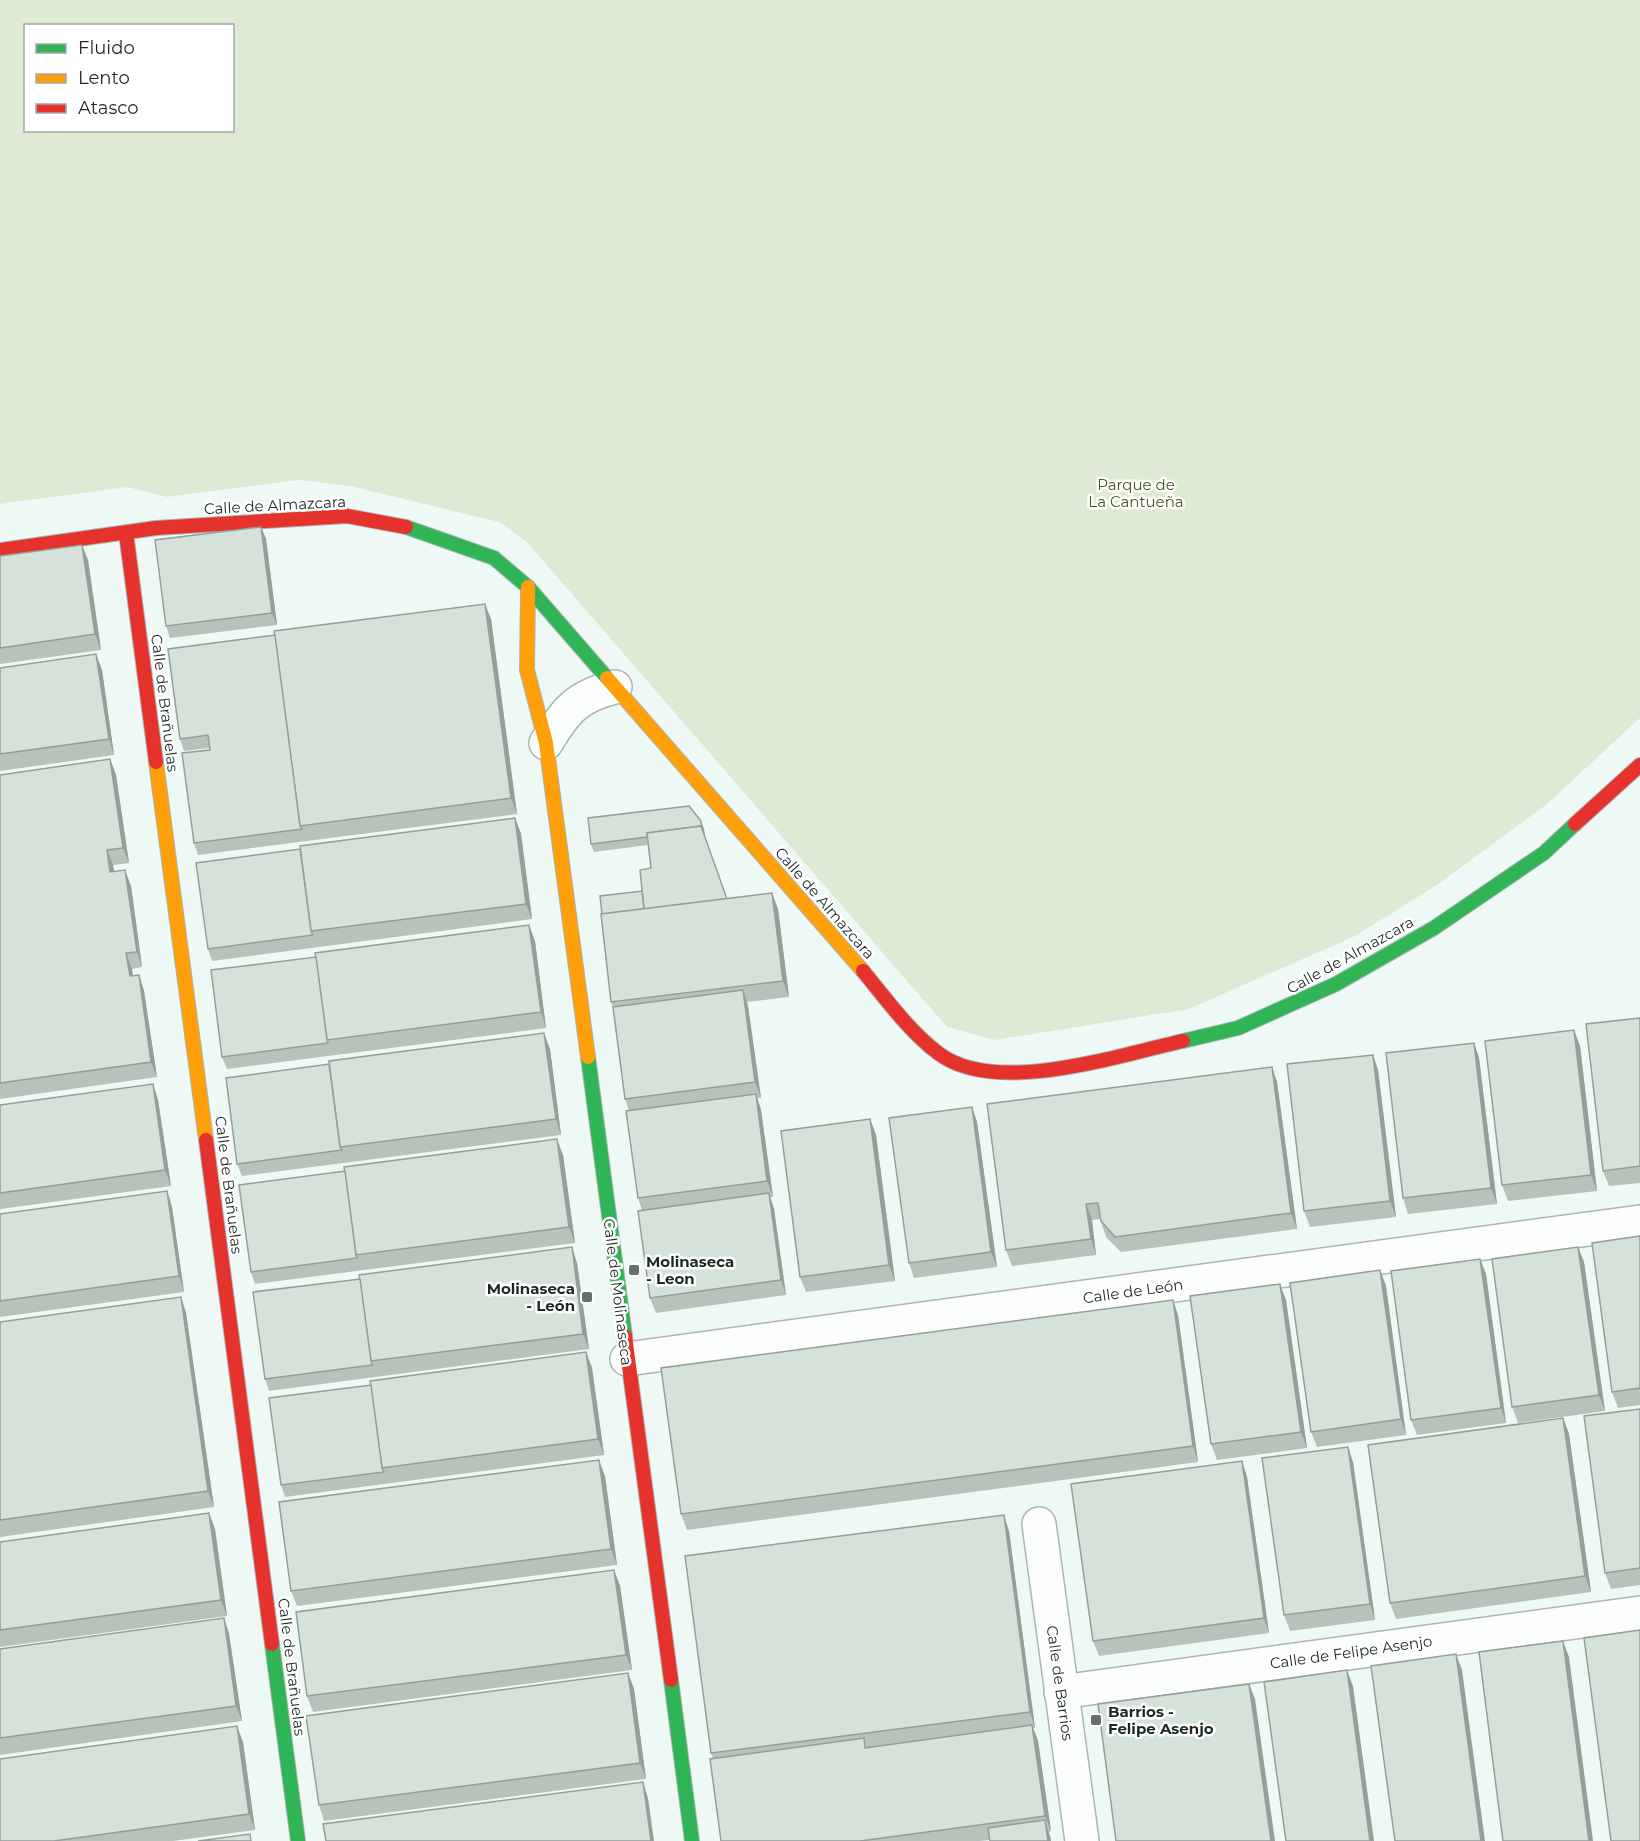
<svg xmlns="http://www.w3.org/2000/svg" width="1640" height="1841" viewBox="0 0 1640 1841" font-family="Montserrat,sans-serif">
  <rect width="100%" height="100%" fill="#eef9f6"/>
  <path fill="#dfead4" fill-rule="evenodd" d="M0,0h1640v718l-93,86 -110,81 -82,51 -166,73 -194,31 -48,-13 -421,-486 -27,-19 -149,-36 -51,-6 -132,17 -40,-10 -127,17zM26,26h206v104h-206z"/>
  <g fill="none" stroke-linecap="round" stroke-linejoin="round">
    <g stroke="#abb6b3" stroke-width="36">
      <g id="street">
        <path d="M546,743c19,-32 31,-47 69,-56"/>
        <path d="M627,1359l1013,-137"/>
        <path d="M1039,1524l43,317"/>
        <path d="M1061,1692l579,-79"/>
      </g>
    </g>
    <g stroke="#abb6b3" stroke-width="16">
      <g id="fast">
        <path d="M406,527l88,31 34,29 79,91"/>
        <path d="M1183,1041l55,-13 98,-44 98,-56 110,-75 31,-29"/>
        <path d="M588,1057l37,279"/>
        <path d="M272,1644l26,197"/>
        <path d="M671,1680l21,161"/>
      </g>
    </g>
    <g stroke="#abb6b3" stroke-width="16">
      <g id="slow">
        <path d="M528,587l-1,83 19,73 42,314"/>
        <path d="M607,678l256,293"/>
        <path d="M156,762l50,378"/>
      </g>
    </g>
    <g stroke="#abb6b3" stroke-width="16">
      <g id="jam">
        <path d="M126,533l30,229"/>
        <path d="M0,550l156,-22 191,-12 59,11"/>
        <path d="M1575,824l65,-59"/>
        <path d="M863,971c23,28 46,60 75,82 57,44 181,2 245,-12"/>
        <path d="M206,1140l66,504"/>
        <path d="M625,1336l46,344"/>
      </g>
    </g>
    <use href="#street" stroke="#fcfefe" stroke-width="33"/>
    <use href="#fast" stroke="#30b455" stroke-width="14"/>
    <use href="#slow" stroke="#ff9f0a" stroke-width="14"/>
    <use href="#jam" stroke="#e5322d" stroke-width="14"/>
  </g>
  <g fill="#b7c2bb">
    <path d="M261,527l5,12 11,86 -107,13 -4,-12z"/>
    <path d="M0,556l88,4 13,90 -101,14z"/>
    <path d="M491,619l26,195 -319,41 -4,-12 16,-95 -26,3 -4,-12z"/>
    <path d="M0,668l102,2 12,85 -114,16z"/>
    <path d="M110,759l6,16 13,88 -16,2 1,6 17,15 11,81 -10,2 1,7 6,-1 5,16 13,86 -157,22v-324z"/>
    <path d="M515,818l6,16 11,85 -320,42 -4,-12 92,-100z"/>
    <path d="M704,829l1,9 22,61 45,-6 6,16 11,88 -42,5 1,4 13,92h-4l4,12 12,87h-3l4,12 12,86 -130,18 -6,-15 -8,-88 -4,-12 -9,-87 -4,-12 -12,-92 -2,-5 -9,-88 40,-23 9,-23 -3,-23 -54,7 -3,-8z"/>
    <path d="M535,941l11,87 -319,41 -5,-12z"/>
    <path d="M1640,1018v165l-31,3 -6,-15z"/>
    <path d="M1574,1030l6,16 17,145 -89,10 -6,-16z"/>
    <path d="M1474,1043l5,15 18,146 -89,10 -5,-16z"/>
    <path d="M550,1049l11,86 -319,41 -5,-12z"/>
    <path d="M1373,1055l5,15 18,147 -86,10 -6,-16z"/>
    <path d="M1272,1067l5,15 20,147 -176,23 -15,-15 -6,-18 -8,1 4,35 -84,11 -6,-16z"/>
    <path d="M153,1084l5,16 13,86 -171,23v-104z"/>
    <path d="M972,1107l5,15 20,145 -83,11 -5,-15z"/>
    <path d="M870,1119l6,16 19,146 -89,11 -6,-15z"/>
    <path d="M563,1155l12,88 -320,41 -4,-12z"/>
    <path d="M167,1191l5,16 12,85 -184,25v-103z"/>
    <path d="M1640,1236v169l-22,3 -6,-16z"/>
    <path d="M1578,1247l6,15 21,149 -87,12 -6,-16z"/>
    <path d="M1480,1259l6,15 20,149 -89,12 -6,-15z"/>
    <path d="M577,1263l12,86 -320,42 -4,-12z"/>
    <path d="M1380,1270l6,16 20,149 -89,12 -6,-15z"/>
    <path d="M181,1297l5,16 28,194 -214,30v-215z"/>
    <path d="M1286,1300l21,148 -90,12 -6,-16z"/>
    <path d="M1178,1315l20,147 -511,68 -6,-16z"/>
    <path d="M586,1352l6,16 12,87 -319,42 -4,-12 90,-100z"/>
    <path d="M1640,1409v176l-29,4 -6,-16z"/>
    <path d="M1563,1418l6,16 22,158 -195,27 -6,-16z"/>
    <path d="M1242,1461l5,16 22,156 -170,23 -6,-15z"/>
    <path d="M1353,1462l22,158 -85,11 -6,-16z"/>
    <path d="M605,1476l12,89 -320,41 -6,-15z"/>
    <path d="M215,1529l12,87 -227,31v-105z"/>
    <path d="M1009,1531l26,197h-2l5,13 13,90 -2,1 2,9h-61v-1l-10,1h-259l-8,-83 -2,-5z"/>
    <path d="M614,1570l6,16 12,84 -319,42 -6,-16z"/>
    <path d="M224,1618l5,16 13,87 -242,34v-106z"/>
    <path d="M628,1673l6,16 12,90 -322,42 -5,-16z"/>
    <path d="M243,1742l12,88 -82,11h-173z"/>
  </g>
  <g fill="#959e99">
    <path d="M261,527l5,12 11,86 -5,-12z"/>
    <path d="M82,545l6,15 13,90 -6,-16z"/>
    <path d="M485,604l6,15 26,195 -6,-16z"/>
    <path d="M96,654l6,16 12,85 -5,-16z"/>
    <path d="M110,759l6,16 13,88 -6,-15z"/>
    <path d="M515,818l6,16 11,85 -6,-15z"/>
    <path d="M701,821l3,8 1,9 -3,-8z"/>
    <path d="M107,850l6,15 3,22 -6,-15z"/>
    <path d="M125,870l6,16 11,81 -5,-15z"/>
    <path d="M772,893l6,16 11,88 -6,-16z"/>
    <path d="M529,925l6,16 11,87 -5,-16z"/>
    <path d="M126,953l6,16 3,23 -5,-16z"/>
    <path d="M139,975l5,16 13,86 -6,-15z"/>
    <path d="M743,990l5,16 13,92 -6,-16z"/>
    <path d="M1574,1030l6,16 17,145 -6,-16z"/>
    <path d="M544,1033l6,16 11,86 -5,-16z"/>
    <path d="M1474,1043l5,15 18,146 -6,-16z"/>
    <path d="M1373,1055l5,15 18,147 -6,-16z"/>
    <path d="M1272,1067l5,15 20,147 -6,-16z"/>
    <path d="M153,1084l5,16 13,86 -6,-16z"/>
    <path d="M756,1094l5,16 12,87 -6,-16z"/>
    <path d="M972,1107l5,15 20,145 -6,-15z"/>
    <path d="M870,1119l6,16 19,146 -6,-16z"/>
    <path d="M557,1139l6,16 12,88 -6,-16z"/>
    <path d="M167,1191l5,16 12,85 -5,-16z"/>
    <path d="M769,1193l5,16 12,86 -5,-15z"/>
    <path d="M1086,1204l6,16 4,35 -5,-16z"/>
    <path d="M572,1247l5,16 12,86 -6,-15z"/>
    <path d="M1578,1247l6,15 21,149 -6,-16z"/>
    <path d="M1480,1259l6,15 20,149 -5,-15z"/>
    <path d="M1380,1270l6,16 20,149 -5,-16z"/>
    <path d="M1280,1284l6,16 21,148 -6,-16z"/>
    <path d="M181,1297l5,16 28,194 -6,-16z"/>
    <path d="M1173,1300l5,15 20,147 -5,-16z"/>
    <path d="M586,1352l6,16 12,87 -6,-16z"/>
    <path d="M1563,1418l6,16 22,158 -6,-16z"/>
    <path d="M1348,1447l5,15 22,158 -5,-16z"/>
    <path d="M599,1460l6,16 12,89 -6,-16z"/>
    <path d="M1242,1461l5,16 22,156 -5,-15z"/>
    <path d="M209,1513l6,16 12,87 -6,-16z"/>
    <path d="M1004,1515l5,16 26,197 -5,-16z"/>
    <path d="M614,1570l6,16 12,84 -6,-15z"/>
    <path d="M224,1618l5,16 13,87 -6,-15z"/>
    <path d="M1563,1641l6,16 24,184h-4z"/>
    <path d="M1456,1654l6,16 23,171h-4z"/>
    <path d="M1347,1670l6,16 21,155h-4z"/>
    <path d="M628,1673l6,16 12,90 -6,-16z"/>
    <path d="M1249,1684l6,15 20,142h-4z"/>
    <path d="M1032,1725l6,16 13,90 -6,-15z"/>
    <path d="M237,1726l6,16 12,88 -6,-16z"/>
    <path d="M643,1782l5,16 6,43h-3z"/>
    <path d="M1045,1820l5,16 1,5h-3z"/>
  </g>
  <g fill="#d5e2da" stroke="#959e99" stroke-width="1.5">
    <path d="M261,527l11,86 -106,13 -11,-86z"/>
    <path d="M82,545l13,89 -95,14v-92z"/>
    <path d="M485,604l26,194 -211,28 -26,-195z"/>
    <path d="M275,635l25,191 2,3 -108,14 -12,-90 28,-3 -2,-15 -28,4 -12,-90z"/>
    <path d="M96,654l13,85 -109,15v-86z"/>
    <path d="M110,759l13,89 -16,2 3,22 15,-2 12,82 -11,1 4,23 9,-1 12,87 -151,21v-308z"/>
    <path d="M689,806l12,15 1,9 -1,-4 -54,7v4l-56,7 -3,-26z"/>
    <path d="M515,818l11,86 -215,27 -11,-85z"/>
    <path d="M701,826l26,73 -83,10 -4,-39 11,-2 -4,-35z"/>
    <path d="M300,849l11,82 2,4 -105,14 -12,-86z"/>
    <path d="M642,891l2,18 -42,5 -2,-18z"/>
    <path d="M772,893l11,88 -172,21 -10,-88z"/>
    <path d="M529,925l12,87 -214,28 -12,-87z"/>
    <path d="M316,957l11,83 1,3 -106,14 -11,-87z"/>
    <path d="M743,990l12,92 -130,17 -12,-92z"/>
    <path d="M1640,1018v148l-37,5 -17,-147z"/>
    <path d="M1574,1030l17,145 -89,10 -17,-144z"/>
    <path d="M544,1033l12,86 -216,28 -11,-86z"/>
    <path d="M1474,1043l17,145 -88,10 -17,-145z"/>
    <path d="M1373,1055l17,146 -86,10 -17,-147z"/>
    <path d="M329,1064l11,83 2,3 -105,14 -11,-86z"/>
    <path d="M1272,1067l19,146 -176,24 -14,-16 -3,-18 -12,1 5,35 -85,11 -19,-146z"/>
    <path d="M153,1084l12,86 -165,23v-88z"/>
    <path d="M756,1094l11,87 -129,17 -12,-87z"/>
    <path d="M972,1107l19,145 -82,11 -20,-145z"/>
    <path d="M870,1119l19,146 -89,12 -19,-146z"/>
    <path d="M557,1139l12,88 -213,28 -12,-88z"/>
    <path d="M345,1171l11,84 1,3 -106,14 -12,-87z"/>
    <path d="M167,1191l12,85 -179,25v-87z"/>
    <path d="M769,1193l12,87 -131,18 -12,-87z"/>
    <path d="M1640,1236v152l-28,4 -20,-149z"/>
    <path d="M572,1247l11,87 -212,27 -12,-86z"/>
    <path d="M1578,1247l21,148 -87,12 -20,-148z"/>
    <path d="M1480,1259l21,149 -90,12 -20,-149z"/>
    <path d="M1380,1270l21,149 -90,13 -21,-149z"/>
    <path d="M360,1279l11,82 1,4 -107,14 -12,-87z"/>
    <path d="M1280,1284l21,148 -90,12 -21,-148z"/>
    <path d="M181,1297l27,194 -208,29v-198z"/>
    <path d="M1173,1300l20,146 -512,68 -20,-146z"/>
    <path d="M586,1352l12,87 -216,29 -12,-87z"/>
    <path d="M371,1385l11,83 2,4 -103,13 -12,-87z"/>
    <path d="M1640,1409v159l-35,5 -21,-157z"/>
    <path d="M1563,1418l22,158 -195,27 -22,-158z"/>
    <path d="M1348,1447l22,157 -86,11 -22,-157z"/>
    <path d="M599,1460l12,89 -320,42 -12,-89z"/>
    <path d="M1242,1461l22,157 -171,23 -22,-157z"/>
    <path d="M209,1513l12,87 -221,30v-88z"/>
    <path d="M1004,1515l26,197 -319,41 -26,-197z"/>
    <path d="M614,1570l12,85 -319,41 -11,-84z"/>
    <path d="M224,1618l12,88 -236,32v-89z"/>
    <path d="M1640,1630v211h-29l-27,-203z"/>
    <path d="M1563,1641l26,200h-86l-24,-189z"/>
    <path d="M1456,1654l25,187h-86l-24,-175z"/>
    <path d="M1347,1670l23,171h-84l-22,-159z"/>
    <path d="M628,1673l12,90 -321,42 -13,-89z"/>
    <path d="M1249,1684l22,157h-155l-18,-137z"/>
    <path d="M1032,1725l13,91 -185,25h-139l-11,-82 154,-21 1,10z"/>
    <path d="M237,1726l12,88 -195,27h-54v-82z"/>
    <path d="M643,1782l8,59h-325l-3,-17z"/>
    <path d="M1045,1820l3,21h-58l-2,-13z"/>
    <path d="M250,1834l1,7h-53z"/>
  </g>
  <g fill="#66716f" stroke="#fff" stroke-width="2">
    <rect x="628" y="1264" width="12" height="12" rx="3"/>
    <rect x="581" y="1291" width="12" height="12" rx="3"/>
    <rect x="1090" y="1714" width="12" height="12" rx="3"/>
  </g>
  <g text-anchor="middle" dominant-baseline="central" stroke-width="5" stroke-linejoin="round" paint-order="stroke">
    <g font-size="15" fill="#495917" stroke="#fff">
      <text x="1136" y="484">Parque de<tspan x="1136" dy="17">La Cantueña</tspan></text>
    </g>
    <g font-size="15" fill="#1c2826" stroke="#fff">
      <text transform="translate(275 505) rotate(-3)">Calle de Almazcara</text>
      <text transform="translate(165 703) rotate(83)">Calle de Brañuelas</text>
      <text transform="translate(825 903) rotate(49)">Calle de Almazcara</text>
      <text transform="translate(1350 955) rotate(-29)">Calle de Almazcara</text>
      <text transform="translate(229 1185) rotate(83)">Calle de Brañuelas</text>
      <text transform="translate(1133 1291) rotate(-8)">Calle de León</text>
      <text transform="translate(618 1292) rotate(83)">Calle de Molinaseca</text>
      <text transform="translate(1351 1652) rotate(-8)">Calle de Felipe Asenjo</text>
      <text transform="translate(292 1667) rotate(83)">Calle de Brañuelas</text>
      <text transform="translate(1060 1683) rotate(82)">Calle de Barrios</text>
    </g>
    <g font-size="15" font-weight="bold" fill="#1c2826" stroke="#fff" text-anchor="start">
      <text x="646" y="1261">Molinaseca<tspan x="646" dy="17">- Leon</tspan></text>
      <text x="575" y="1288" text-anchor="end">Molinaseca<tspan x="575" dy="17">- León</tspan></text>
      <text x="1108" y="1711">Barrios -<tspan x="1108" dy="17">Felipe Asenjo</tspan></text>
    </g>
  </g>
  <rect x="24" y="24" width="210" height="108" fill="#ffffff" stroke="#a4a9a8" stroke-width="1.5"/>
  <rect x="36" y="44" width="30" height="9" fill="#30b455" stroke="#a4a9a8" stroke-width="1.5"/>
  <text x="78" y="54" font-size="18" fill="#1c2826">Fluido</text>
  <rect x="36" y="74" width="30" height="9" fill="#ff9f0a" stroke="#a4a9a8" stroke-width="1.5"/>
  <text x="78" y="84" font-size="18" fill="#1c2826">Lento</text>
  <rect x="36" y="104" width="30" height="9" fill="#e5322d" stroke="#a4a9a8" stroke-width="1.5"/>
  <text x="78" y="114" font-size="18" fill="#1c2826">Atasco</text>
</svg>
